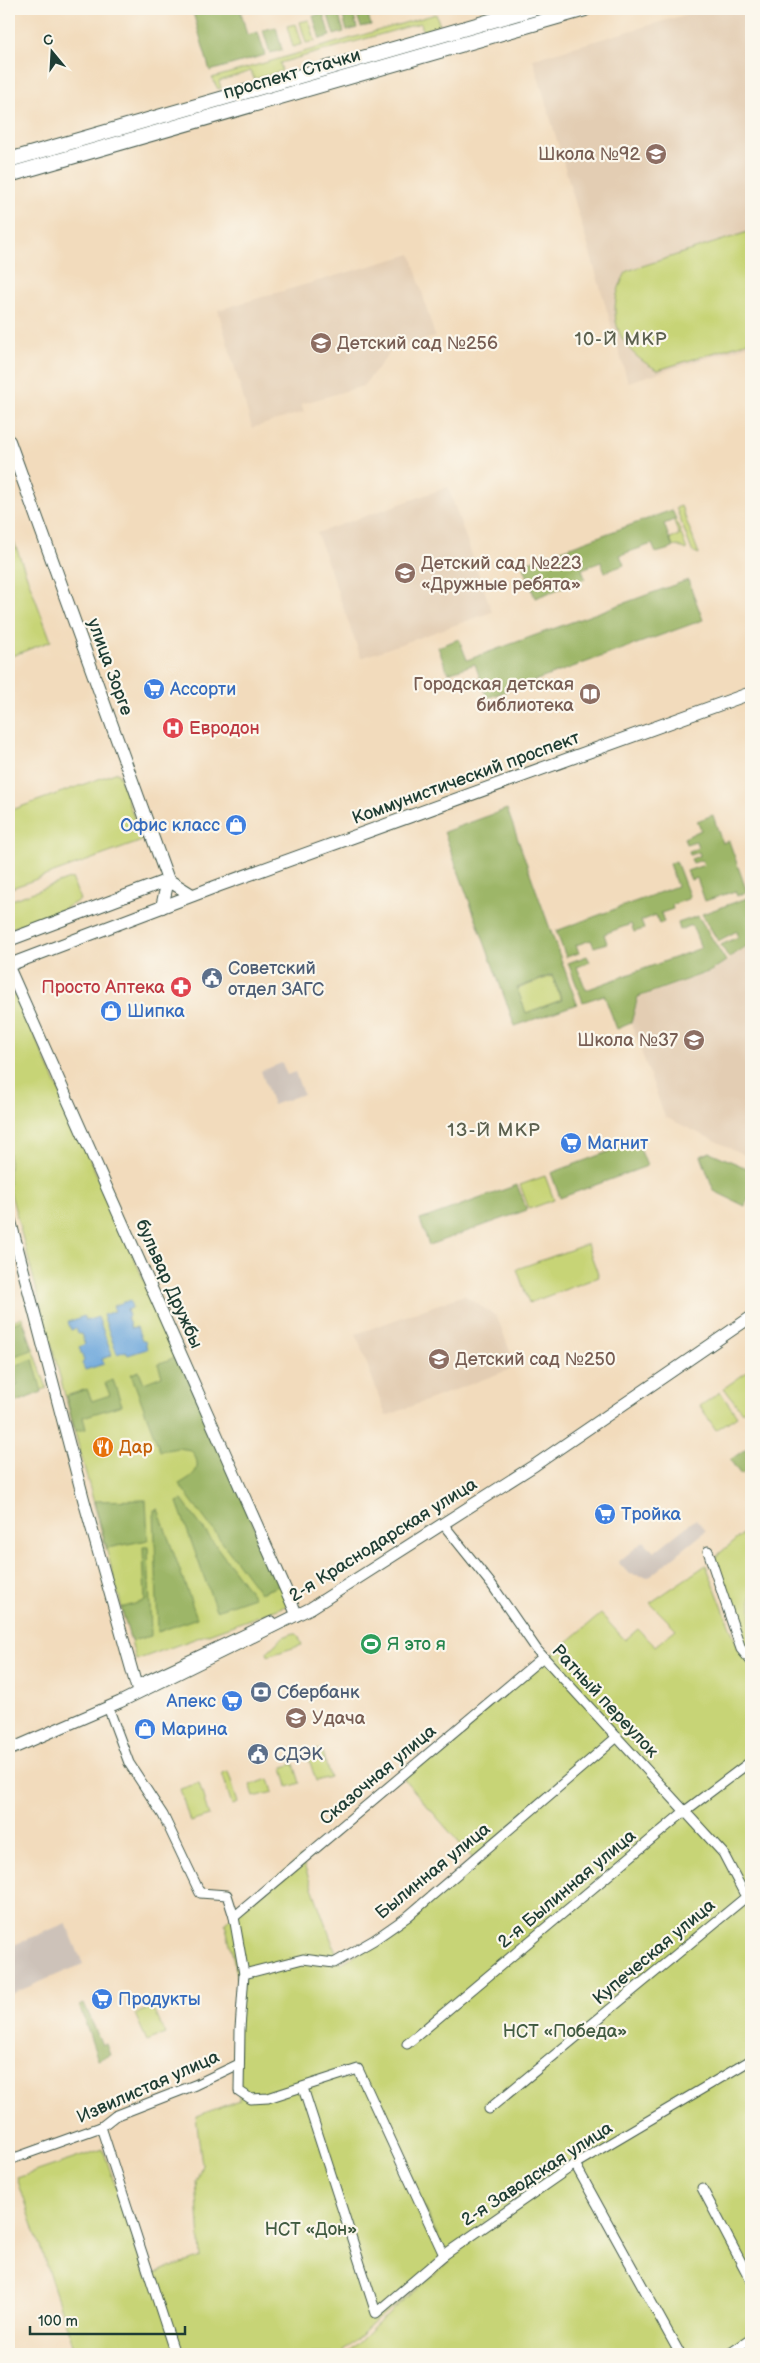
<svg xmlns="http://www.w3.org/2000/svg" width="760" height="2363" viewBox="0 0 760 2363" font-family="'Balsamiq Sans',sans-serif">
  <rect width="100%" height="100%" fill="#fbf7ec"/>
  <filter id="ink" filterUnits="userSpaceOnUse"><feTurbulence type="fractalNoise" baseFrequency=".02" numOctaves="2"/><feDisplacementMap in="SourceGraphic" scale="10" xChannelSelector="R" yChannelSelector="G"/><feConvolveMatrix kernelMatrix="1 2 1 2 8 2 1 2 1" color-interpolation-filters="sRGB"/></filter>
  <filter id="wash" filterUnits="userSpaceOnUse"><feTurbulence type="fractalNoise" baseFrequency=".0096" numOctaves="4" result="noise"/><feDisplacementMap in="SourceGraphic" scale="20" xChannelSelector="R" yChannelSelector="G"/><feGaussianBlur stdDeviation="1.12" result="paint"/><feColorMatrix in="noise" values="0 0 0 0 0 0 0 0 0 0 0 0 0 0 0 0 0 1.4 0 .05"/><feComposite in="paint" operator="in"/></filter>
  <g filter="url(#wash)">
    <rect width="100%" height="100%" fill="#f2dbbc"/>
    <g fill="#e3cdb3">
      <path d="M705,9h37l9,30v306l-123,37 -95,-323z"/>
      <path d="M411,254l24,83 -42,12 -30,37 -62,18 3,8 -52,16 -34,-118z"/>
      <path d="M448,487l44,125 -131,46 -44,-125z"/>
      <path d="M751,944v214l-86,-41 -34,-94 8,-25 73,-26z"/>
      <path d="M464,1295l33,22 19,50 -130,49 -30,-82z"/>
    </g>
    <g fill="#cdc2b9">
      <path d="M282,1063l5,12 8,-3 8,22 -30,11 -12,-34z"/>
      <path d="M696,1519l10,12 -57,46 -20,-3 -11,-12 26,-21 10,11z"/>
      <path d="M66,1923l17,41 -74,31v-48z"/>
    </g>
    <g fill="#c7d476" stroke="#738855">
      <path d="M436,14l4,12 -17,5 -2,-8 -141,40 2,8 -28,8 -3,-8 -32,10 2,7 -3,1 -6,-11z"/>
      <path d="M309,20l6,21 -9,2 -6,-21z"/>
      <path d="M296,24l6,20 -9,3 -6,-21z"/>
      <path d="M751,231v110l-93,29c-42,-20 -55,-59 -31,-99z"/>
      <path d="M681,506l18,48 -7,-3 -16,-43z"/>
      <path d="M676,520l11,30 -9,-4 -5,1 -3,-9 9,-3 -5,-14z"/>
      <path d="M9,528l42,113 -42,16z"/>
      <path d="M118,772l24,69 -133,48v-78z"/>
      <path d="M72,878l8,22 -18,10 -53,19v-28z"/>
      <path d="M552,976l9,24 -35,13 -9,-24z"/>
      <path d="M14,995l3,1 272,609 -153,55 -127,-473v-191z"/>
      <path d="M545,1176l9,24 -25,9 -9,-24z"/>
      <path d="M587,1244l12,33 -70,26 -12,-34z"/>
      <path d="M22,1317l25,71 -38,14v-80z"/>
      <path d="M751,1369v36l-9,7 -18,-24z"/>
      <path d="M720,1392l17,24 -21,14 -16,-24z"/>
      <path d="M751,1527v129l-8,-9 -29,-89z"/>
      <path d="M706,1565l33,85 12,16v670l-25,18h-379l47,-46 55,-46 -44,-96 42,96 -68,56 -38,36h-265l-59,-176 86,-29 43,127 55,-19 -5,-76 6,-16 -6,-49 44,-16 -3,-126 -12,-51 76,-66 39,107 56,-33 79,-70 -72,-83 198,-164 24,26 13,-11 17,17 21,-17 -26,-26z"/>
      <path d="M294,1633l4,2 4,10 -34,11 -1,-4 16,-15z"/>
      <path d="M321,1749l9,28 -14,4 -9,-28z"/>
      <path d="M294,1764l6,19 -12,4 -5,-20z"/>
      <path d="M228,1771l10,32 -6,2 -10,-32z"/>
      <path d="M269,1779l4,13 -19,5 -4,-12z"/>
      <path d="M199,1783l10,33 -19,6 -10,-33z"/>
      <path d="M153,2007l12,27 -18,7 -12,-27z"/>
    </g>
    <g fill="#9db667" stroke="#5e7a4e" fill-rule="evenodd">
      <path d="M192,9h59l-10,3 6,23 11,-3 7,23 -55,16z"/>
      <path d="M337,9l7,23 -10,3 -7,-23z"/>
      <path d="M341,9h11l5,19 -10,3z"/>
      <path d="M355,9h11l5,16 -10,2z"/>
      <path d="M323,13l7,23 -10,3 -7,-23z"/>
      <path d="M276,27l6,23 -12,3 -7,-23z"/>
      <path d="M672,510l4,9 -12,5 9,24 -17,5 -4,-9 -32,11 4,10 -19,7 -4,-10 -19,7 3,10 -50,19 -12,-34z"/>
      <path d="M688,580l15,40 -216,78 -12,-34 -27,9 -10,-26 21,-8 8,21z"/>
      <path d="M507,809l70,195 -62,22 -71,-194zM552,975l10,25 -36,13 -9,-25z"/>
      <path d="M713,815l9,28 7,-2 18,51 -10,4 -2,-5 -30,10 -8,-23 -6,2 -4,-9 17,-6 -2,-5 -9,3 -2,-4 9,-3 -1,-4 -9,3 -1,-4 9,-3 -2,-7 -10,3 -2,-6 17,-8 -4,-9z"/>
      <path d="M676,861l14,37 -18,7 1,4 -12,4 3,9 -5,2 -3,-9 -15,6 3,8 -10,3 -3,-8 -27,10 3,9 -13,4 -3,-7 -15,5 3,8 -13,4 -10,-26 121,-45 -8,-22z"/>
      <path d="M747,898l4,11v34l-22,15 -8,-13 17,-8 -1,-6 -19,10 -16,-27z"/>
      <path d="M698,916l28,45 -15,10 -73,26 -7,26 -14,6 -13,-34 -21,7 -15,-39 19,-7 3,6 -13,5 9,23 115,-42 -9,-23 -12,5 -2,-7z"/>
      <path d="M637,1141l10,25 -87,32 -9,-25z"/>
      <path d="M710,1152l41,18v22l-6,14 -31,-15 -13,-35z"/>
      <path d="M517,1185l10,25 -98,35 -9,-25z"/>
      <path d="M23,1320l9,30 -23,8v-33z"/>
      <path d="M178,1356l103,229 -21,8 -81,-109c16,-9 25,-16 12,-34l-13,-2 -18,3 -29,-77 8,-3 5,12 18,-7 -4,-12z"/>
      <path d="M33,1359l9,33 -33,13v-16l9,-4 -6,-18z"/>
      <path d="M113,1380l9,25 -39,12 3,12 -11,2 -9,-35 21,-7 5,12 18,-6 -5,-12z"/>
      <path d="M751,1445v14h-2l-2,11 -6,5 -11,-15z"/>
      <path d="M146,1500l2,40 -41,8 -13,-47z"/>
      <path d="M182,1500l72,97 -38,13 -39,-108z"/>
      <path d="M158,1509l39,109 -39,14 -4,-122z"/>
      <path d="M143,1547h5l3,89 -20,5 -10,-33 24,-7z"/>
      <path d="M84,2003l18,42 4,-1 4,11 -12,5 -19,-55z"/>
    </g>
    <g fill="#6ba6dc" stroke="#457288">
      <path d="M130,1300l2,8 -5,2 2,6 -2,1 4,11 6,-1 5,14h3l2,8 -19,6 -2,-4 -9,3 -14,-39 12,-4 -2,-5z"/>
      <path d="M84,1316l2,5 12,-4 14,38 -10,4 2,5 -19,6 -3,-7 2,-2 -5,-14 6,-3 -4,-10h-3l-2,-6 -5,2 -3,-8z"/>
    </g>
  </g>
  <g filter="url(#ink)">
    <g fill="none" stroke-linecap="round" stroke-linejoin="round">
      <g stroke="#3f5548" stroke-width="11">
        <g id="minor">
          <path d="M443,1524l49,61 45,65 186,203 23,44 -257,212"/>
          <path d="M708,1551l33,98 10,12"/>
          <path d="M136,1685l136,-64"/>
          <path d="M108,1707l21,56 34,52 37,78 27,2 7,22 10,57 -4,55 -1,62 12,8 17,-1 90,-29 86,186"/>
          <path d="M234,1917l309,-260"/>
          <path d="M244,1974l59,-15 31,4 40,-23 33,-23 210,-180"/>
          <path d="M407,2044l278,-233 65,-49"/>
          <path d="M303,2088l73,225 68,-58 131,-91 176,-104"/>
          <path d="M101,2127l74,227"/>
          <path d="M9,2160l92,-33 14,-11 80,-31 44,-21"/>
          <path d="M575,2164l105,190"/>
          <path d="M702,2188l49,93"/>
          <path d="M729,2354l22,-15"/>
        </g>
      </g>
      <g stroke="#3f5548" stroke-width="13">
        <g id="tertiary">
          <path d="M9,968l288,647"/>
          <path d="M9,1216l75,285 54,191"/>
          <path d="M9,1750l111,-48 191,-94 224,-143 216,-148"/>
        </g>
      </g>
      <g stroke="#3f5548" stroke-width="14">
        <g id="secondary">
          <path d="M9,441l159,439 -6,27"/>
          <path d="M168,880l24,15"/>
          <path d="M9,940l159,-60"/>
          <path d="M9,965l211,-80 531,-192"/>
        </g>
      </g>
      <g stroke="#3f5548" stroke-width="16">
        <g id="primary">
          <path d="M9,160l523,-151"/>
          <path d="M9,175l576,-166"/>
        </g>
      </g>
      <use href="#minor" stroke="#fff" stroke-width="9"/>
      <use href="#tertiary" stroke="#fff" stroke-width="11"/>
      <use href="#secondary" stroke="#fff" stroke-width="12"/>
      <use href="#primary" stroke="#fff" stroke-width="14"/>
    </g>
  </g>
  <defs>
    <g id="school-disc" transform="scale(1.125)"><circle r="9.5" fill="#8d6e63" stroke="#fbf7ec"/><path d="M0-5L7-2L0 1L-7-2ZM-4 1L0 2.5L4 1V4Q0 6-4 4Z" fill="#fff"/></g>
    <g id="supermarket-disc" transform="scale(1.125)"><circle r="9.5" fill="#3f7fe0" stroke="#fbf7ec"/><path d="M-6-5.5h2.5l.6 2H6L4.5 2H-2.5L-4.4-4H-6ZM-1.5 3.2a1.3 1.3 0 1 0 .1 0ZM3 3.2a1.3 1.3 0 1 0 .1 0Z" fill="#fff"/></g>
    <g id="library-disc" transform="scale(1.125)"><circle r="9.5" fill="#8d6e63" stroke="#fbf7ec"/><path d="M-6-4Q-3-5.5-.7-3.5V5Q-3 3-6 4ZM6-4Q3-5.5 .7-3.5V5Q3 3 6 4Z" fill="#fff"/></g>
    <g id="hospital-disc" transform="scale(1.125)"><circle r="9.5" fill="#e0444e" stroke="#fbf7ec"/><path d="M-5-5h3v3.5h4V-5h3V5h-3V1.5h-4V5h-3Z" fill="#fff"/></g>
    <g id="shop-disc" transform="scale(1.125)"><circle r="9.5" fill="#3f7fe0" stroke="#fbf7ec"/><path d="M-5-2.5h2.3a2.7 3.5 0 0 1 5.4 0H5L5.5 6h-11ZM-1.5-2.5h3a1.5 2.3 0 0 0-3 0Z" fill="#fff"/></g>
    <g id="civic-disc" transform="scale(1.125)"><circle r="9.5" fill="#5c6f8a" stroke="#fbf7ec"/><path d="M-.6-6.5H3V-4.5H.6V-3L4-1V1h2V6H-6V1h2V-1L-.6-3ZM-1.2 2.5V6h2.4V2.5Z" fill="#fff"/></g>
    <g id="pharmacy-disc" transform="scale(1.125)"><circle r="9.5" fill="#e0444e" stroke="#fbf7ec"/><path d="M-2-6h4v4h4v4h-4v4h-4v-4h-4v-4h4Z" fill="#fff"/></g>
    <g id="restaurant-disc" transform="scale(1.125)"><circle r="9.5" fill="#e8710a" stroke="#fbf7ec"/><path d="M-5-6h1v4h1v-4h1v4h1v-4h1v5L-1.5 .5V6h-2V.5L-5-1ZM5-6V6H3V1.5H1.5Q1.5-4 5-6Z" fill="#fff"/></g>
    <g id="stadium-disc" transform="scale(1.125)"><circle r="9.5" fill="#2e9e5b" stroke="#fbf7ec"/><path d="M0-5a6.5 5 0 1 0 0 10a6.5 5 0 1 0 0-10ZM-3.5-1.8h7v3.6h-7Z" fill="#fff"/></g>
    <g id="bank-disc" transform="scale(1.125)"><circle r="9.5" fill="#5c6f8a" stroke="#fbf7ec"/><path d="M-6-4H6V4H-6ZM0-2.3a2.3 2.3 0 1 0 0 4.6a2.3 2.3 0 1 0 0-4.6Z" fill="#fff"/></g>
  </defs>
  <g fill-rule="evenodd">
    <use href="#school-disc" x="656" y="154"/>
    <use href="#school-disc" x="321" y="343"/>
    <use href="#school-disc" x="405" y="573"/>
    <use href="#supermarket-disc" x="154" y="689"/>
    <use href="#library-disc" x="590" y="694"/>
    <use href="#hospital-disc" x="173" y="728"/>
    <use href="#shop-disc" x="236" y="825"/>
    <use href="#civic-disc" x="212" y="978"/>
    <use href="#pharmacy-disc" x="181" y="987"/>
    <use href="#shop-disc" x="111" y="1011"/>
    <use href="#school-disc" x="694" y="1040"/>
    <use href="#supermarket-disc" x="571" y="1143"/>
    <use href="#school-disc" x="439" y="1359"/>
    <use href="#restaurant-disc" x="103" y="1447"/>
    <use href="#supermarket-disc" x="605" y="1514"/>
    <use href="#stadium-disc" x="371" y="1644"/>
    <use href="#bank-disc" x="261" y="1692"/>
    <use href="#supermarket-disc" x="232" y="1701"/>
    <use href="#school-disc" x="296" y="1718"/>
    <use href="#shop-disc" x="145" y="1729"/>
    <use href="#civic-disc" x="258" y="1754"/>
    <use href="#supermarket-disc" x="102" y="1999"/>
  </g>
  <g text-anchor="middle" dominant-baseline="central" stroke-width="4.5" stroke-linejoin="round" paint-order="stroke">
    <g font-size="18" fill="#1f3d34" stroke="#fbf7ec">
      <text transform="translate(292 74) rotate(-16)">проспект Стачки</text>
      <text transform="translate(110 667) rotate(70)">улица Зорге</text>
      <text transform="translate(466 778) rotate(-20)">Коммунистический проспект</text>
      <text transform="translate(169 1284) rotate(66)">бульвар Дружбы</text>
      <text transform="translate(383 1540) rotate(-32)">2-я Краснодарская улица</text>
      <text transform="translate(605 1701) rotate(47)">Ратный переулок</text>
      <text transform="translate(378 1775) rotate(-40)">Сказочная улица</text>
      <text transform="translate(433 1871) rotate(-39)">Былинная улица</text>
      <text transform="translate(567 1889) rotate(-40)">2-я Былинная улица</text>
      <text transform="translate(654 1952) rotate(-40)">Купеческая улица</text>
      <text transform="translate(148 2087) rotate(-24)">Извилистая улица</text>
      <text transform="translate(537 2174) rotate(-33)">2-я Заводская улица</text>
    </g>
    <g font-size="18" fill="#785e54" stroke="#fbf7ec" text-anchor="start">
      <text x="640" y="154" text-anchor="end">Школа №92</text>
      <text x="337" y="343">Детский сад №256</text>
      <text x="421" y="563">Детский сад №223<tspan x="421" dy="21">«Дружные ребята»</tspan></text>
      <text x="574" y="684" text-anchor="end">Городская детская<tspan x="574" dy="21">библиотека</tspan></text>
      <text x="678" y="1040" text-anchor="end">Школа №37</text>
      <text x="455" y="1359">Детский сад №250</text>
      <text x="312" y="1718">Удача</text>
    </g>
    <g font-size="18" fill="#366cbe" stroke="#fbf7ec" text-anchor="start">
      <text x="170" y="689">Ассорти</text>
      <text x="220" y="825" text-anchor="end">Офис класс</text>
      <text x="127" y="1011">Шипка</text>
      <text x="587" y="1143">Магнит</text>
      <text x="621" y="1514">Тройка</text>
      <text x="216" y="1701" text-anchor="end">Апекс</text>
      <text x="161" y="1729">Марина</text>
      <text x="118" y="1999">Продукты</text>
    </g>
    <g font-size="18" fill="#be3a42" stroke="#fbf7ec" text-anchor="start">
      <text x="189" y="728">Евродон</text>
      <text x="165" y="987" text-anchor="end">Просто Аптека</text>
    </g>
    <g font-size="18" fill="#4e5e75" stroke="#fbf7ec" text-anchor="start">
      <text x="228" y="968">Советский<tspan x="228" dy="21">отдел ЗАГС</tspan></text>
      <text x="277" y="1692">Сбербанк</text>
      <text x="274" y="1754">СДЭК</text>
    </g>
    <g font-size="18" fill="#c56008" stroke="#fbf7ec" text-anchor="start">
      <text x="119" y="1447">Дар</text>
    </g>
    <g font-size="18" fill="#27864d" stroke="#fbf7ec" text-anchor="start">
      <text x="387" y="1644">Я это я</text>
    </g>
    <g font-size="18" fill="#415b41" stroke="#fbf7ec">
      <text x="565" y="2031">НСТ «Победа»</text>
      <text x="311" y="2229">НСТ «Дон»</text>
    </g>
    <g font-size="19" letter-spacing="1" fill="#5c614f" stroke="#fbf7ec">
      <text x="621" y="339">10-Й МКР</text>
      <text x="494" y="1130">13-Й МКР</text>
    </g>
  </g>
  <rect width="760" height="2363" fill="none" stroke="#fbf7ec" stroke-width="30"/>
  <g transform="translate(52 52) rotate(342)" stroke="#fbf7ec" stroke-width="4" paint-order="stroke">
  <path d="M0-4L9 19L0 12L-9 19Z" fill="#1f3d34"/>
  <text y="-8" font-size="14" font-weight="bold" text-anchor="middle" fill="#1f3d34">С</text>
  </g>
  <path d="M30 2326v8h155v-8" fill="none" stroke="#1f3d34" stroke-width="2.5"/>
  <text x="38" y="2326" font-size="15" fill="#1f3d34" stroke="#fbf7ec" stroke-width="4" paint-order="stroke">100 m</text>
</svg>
